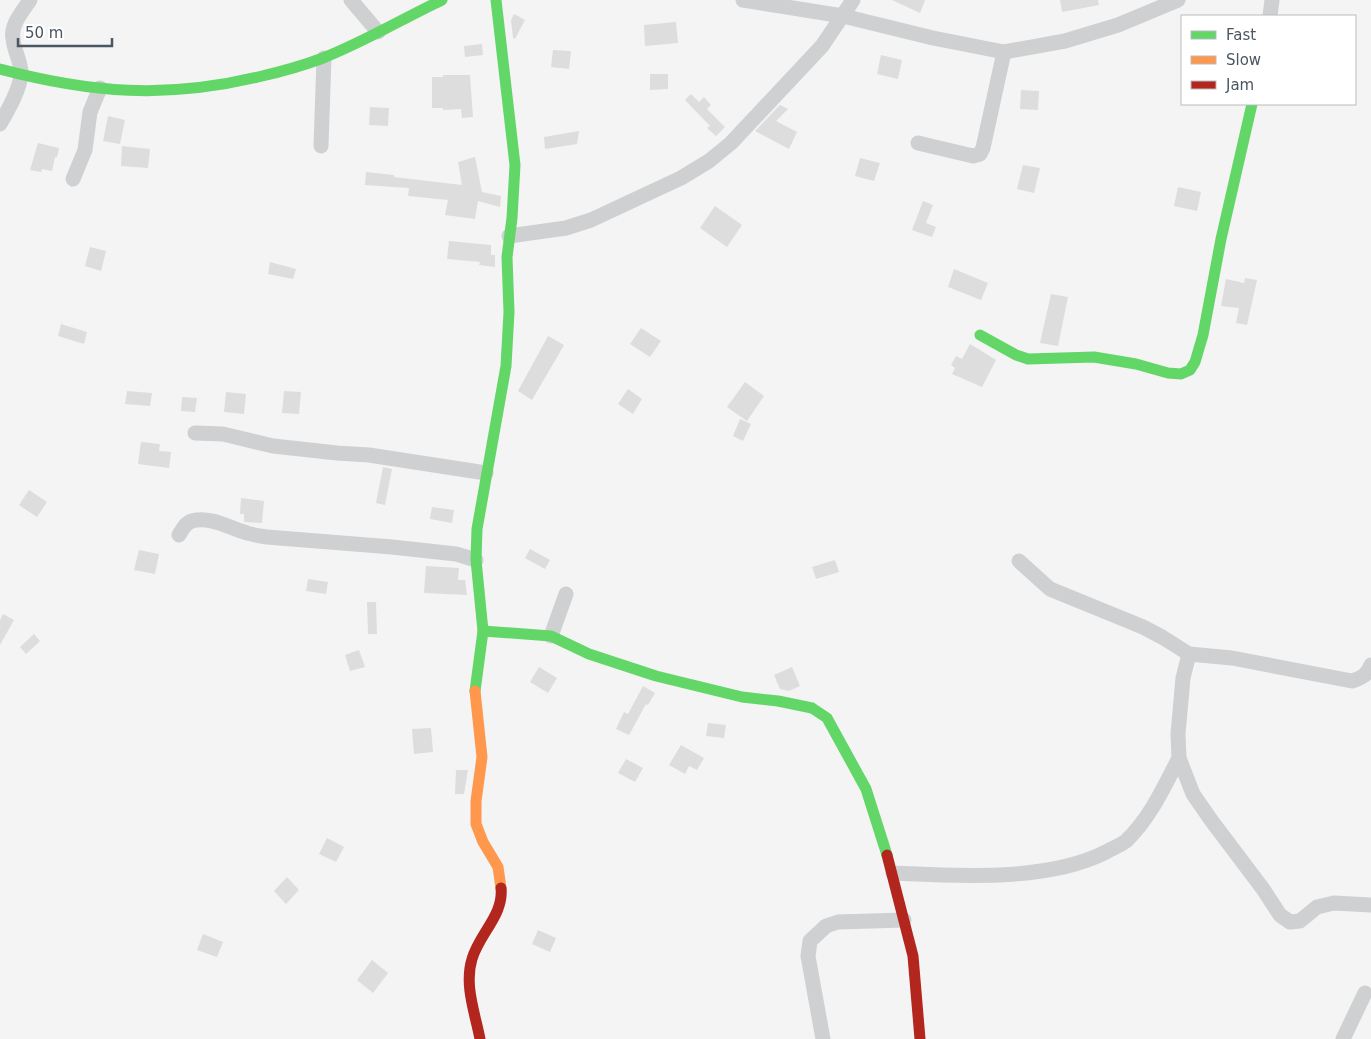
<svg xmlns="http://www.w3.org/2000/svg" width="1371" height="1039" viewBox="0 0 1371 1039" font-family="'DejaVu Sans',sans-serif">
  <rect width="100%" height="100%" fill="#f4f4f4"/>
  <g fill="#ddddde">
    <path d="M892,0h33l-5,13z"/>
    <path d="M1060,0h38l1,5 -37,7z"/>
    <path d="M514,14l11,6 -10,19 -2,-1 -2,-18z"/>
    <path d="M676,22l2,21 -33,3 -1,-21z"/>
    <path d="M482,44l1,11 -18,2 -1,-11z"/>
    <path d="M553,50l18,1 -2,18 -18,-2z"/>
    <path d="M881,55l21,5 -4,19 -21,-5z"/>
    <path d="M650,74h18v15l-18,1z"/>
    <path d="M443,75h27l3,42 -11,1 -1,-9 -18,1v-2h-11v-31h11z"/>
    <path d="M1021,90l18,1 -1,19 -18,-1z"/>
    <path d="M691,94l8,8 5,-5 7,8 -4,4 18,18 -9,9 -9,-8 3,-2 -25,-26z"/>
    <path d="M780,105l8,4 -12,12 21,11 -8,17 -34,-18z"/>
    <path d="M370,107l19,1 -1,18 -19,-1z"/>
    <path d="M108,116l17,4 -5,24 -17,-3z"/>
    <path d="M579,131l-2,13 -32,5 -1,-12z"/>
    <path d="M38,143l21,5 -2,9h-2l-3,14 -10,-2 -1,3 -11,-2z"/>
    <path d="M122,146l28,3 -2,19 -27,-2z"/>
    <path d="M475,157l7,35 19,4 -1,11 -22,-6 -3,18 -30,-4 3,-15 -40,-4 1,-8 -44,-3 1,-13 28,3v2l68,8 -4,-23z"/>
    <path d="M860,158l20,5 -6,18 -19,-5z"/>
    <path d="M1023,165l17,3 -6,25 -17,-4z"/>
    <path d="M1178,187l23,5 -4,19 -23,-5z"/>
    <path d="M923,201l10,4 -7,18 10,4 -4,10 -20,-7z"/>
    <path d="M715,206l27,19 -15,22 -27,-19z"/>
    <path d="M449,241l42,4v10h4v12l-16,-2 1,-3 -33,-3z"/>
    <path d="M90,247l16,4 -5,20 -16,-5z"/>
    <path d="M270,262l26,7 -3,10 -25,-5z"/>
    <path d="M954,269l34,14 -7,17 -33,-13z"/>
    <path d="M1245,278l12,2 -10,45 -11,-2 3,-15 -18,-2 5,-27 18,4z"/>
    <path d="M1051,294l17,3 -10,49 -18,-3z"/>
    <path d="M61,324l26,8 -3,12 -26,-8z"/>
    <path d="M641,328l20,13 -11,16 -20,-13z"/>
    <path d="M548,336l16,9 -32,55 -14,-9z"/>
    <path d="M970,344l26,16 -14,27 -30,-13 3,-6 -4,-3 5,-9 6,3z"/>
    <path d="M745,382l19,14 -17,25 -20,-14z"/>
    <path d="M628,389l14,10 -9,15 -15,-10z"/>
    <path d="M127,391l25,2 -2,13 -25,-2z"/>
    <path d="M284,391l17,1 -2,22 -17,-1z"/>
    <path d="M226,392l20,2 -2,20 -20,-2z"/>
    <path d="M182,397l15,1 -2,14 -14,-1z"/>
    <path d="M740,419l11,5 -8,17 -10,-5z"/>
    <path d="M141,442l19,2 -1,7 12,1 -2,16 -31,-4z"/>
    <path d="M383,467l9,2 -7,36 -9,-2z"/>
    <path d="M29,490l18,12 -10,15 -18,-12z"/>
    <path d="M241,498l23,3 -2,22 -18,-1v-8h-4z"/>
    <path d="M432,507l22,3 -2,13 -22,-4z"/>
    <path d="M530,549l20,11 -5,9 -20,-11z"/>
    <path d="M139,550l20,4 -4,20 -21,-4z"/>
    <path d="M835,560l4,12 -23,7 -4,-12z"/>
    <path d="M426,566l33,2 -1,12h7l2,15 -43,-2z"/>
    <path d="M308,579l20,3 -2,12 -20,-3z"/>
    <path d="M367,602h9l1,32h-9z"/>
    <path d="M3,614l11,6 -14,25v-25z"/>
    <path d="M34,634l6,7 -14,13 -6,-7z"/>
    <path d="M359,650l6,17 -15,4 -5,-16z"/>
    <path d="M539,667l18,11 -9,15 -18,-11z"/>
    <path d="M792,667l8,19 -11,5 -9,-2 -6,-14z"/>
    <path d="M643,686l12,7 -7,12 -2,-1 -17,31 -13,-6 8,-17 4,2z"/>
    <path d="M708,723l18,2 -2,13 -18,-2z"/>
    <path d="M431,728l2,24 -19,2 -2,-25z"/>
    <path d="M681,745l23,13 -7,12 -8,-4 -4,8 -16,-9z"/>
    <path d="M626,759l17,9 -8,14 -17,-9z"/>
    <path d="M456,770h12l-4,24h-9z"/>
    <path d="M327,838l17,9 -8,15 -17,-8z"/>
    <path d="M287,877l12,13 -13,14 -12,-13z"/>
    <path d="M538,930l18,8 -6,14 -18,-8z"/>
    <path d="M203,934l20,8 -6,15 -20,-7z"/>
    <path d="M372,960l16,13 -15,20 -16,-13z"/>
  </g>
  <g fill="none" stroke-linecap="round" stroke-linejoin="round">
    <g stroke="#ced0d2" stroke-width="15">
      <path d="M351,0l27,32"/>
      <path d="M743,0l100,16 90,22 71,14 61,-11 53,-16 60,-25"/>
      <path d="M1270,16l2,-16"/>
      <path d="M0,124c7,-12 21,-36 21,-51 0,-12 -7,-22 -8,-34 -3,-14 10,-28 17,-39"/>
      <path d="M918,143l55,13 7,-2 3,-6 21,-96"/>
      <path d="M321,146l3,-88"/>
      <path d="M73,179l12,-29 5,-38 10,-24"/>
      <path d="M509,236l57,-8 25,-8 90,-42 28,-17 22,-18 91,-97 31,-46"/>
      <path d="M195,433l28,1 50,12 64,7 32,2 117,18"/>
      <path d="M179,535c3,-5 6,-12 13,-14 18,-5 38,7 55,12 6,2 13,3 20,4l125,10 64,7 20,6"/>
      <path d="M1019,561l31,28 93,38 19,10 27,17 43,4 120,23c10,-3 15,-6 19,-16"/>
      <path d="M551,636l15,-42"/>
      <path d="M1189,654l-6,24 -5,56 1,24 14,36 18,26 52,69 17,26 10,7 10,-1 17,-14 17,-4 37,2"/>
      <path d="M893,873c65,3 154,9 213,-21 7,-4 15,-7 20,-11 24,-23 38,-54 53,-83"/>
      <path d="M823,1039l-15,-83 2,-15 16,-15 12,-4 66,-2"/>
      <path d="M1343,1039l22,-46"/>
    </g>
    <g stroke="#63d668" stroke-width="11">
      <path d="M0,69c91,24 166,30 258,8 22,-5 44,-11 65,-19 41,-16 79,-39 119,-58"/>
      <path d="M980,335l36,20 12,4 66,-2 42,7 32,9 13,1 9,-4 5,-8 8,-27 18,-96 31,-135"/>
      <path d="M483,631l68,5 38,18 67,22 86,21 36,4 34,7 15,10 39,71 21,66"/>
      <path d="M475,691l8,-60 -7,-71 1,-31 29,-163 3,-54 -2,-55 5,-39 3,-53 -19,-165"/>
    </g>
    <path stroke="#ff974d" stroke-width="11" d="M475,691l7,66 -6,44v23l7,18 15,25 3,21"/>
    <g stroke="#b3261e" stroke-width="11">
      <path d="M887,855l26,101 7,83"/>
      <path d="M480,1039c-5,-26 -16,-54 -8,-80 7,-25 32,-44 29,-71"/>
    </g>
  </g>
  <rect x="1181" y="15" width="175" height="90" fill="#ffffff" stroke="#b7bbc0"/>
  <rect x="1191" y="31" width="25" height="8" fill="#63d668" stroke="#b7bbc0"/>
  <text x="1226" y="40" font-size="15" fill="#4a5661">Fast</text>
  <rect x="1191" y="56" width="25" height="8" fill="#ff974d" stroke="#b7bbc0"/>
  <text x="1226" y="65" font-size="15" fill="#4a5661">Slow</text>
  <rect x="1191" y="81" width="25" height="8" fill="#b3261e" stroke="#b7bbc0"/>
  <text x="1226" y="90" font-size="15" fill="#4a5661">Jam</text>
  <path d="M18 38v8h94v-8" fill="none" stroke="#4a5661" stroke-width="2.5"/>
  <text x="25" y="38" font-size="15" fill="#4a5661" stroke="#ffffff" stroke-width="4" paint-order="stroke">50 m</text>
</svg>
